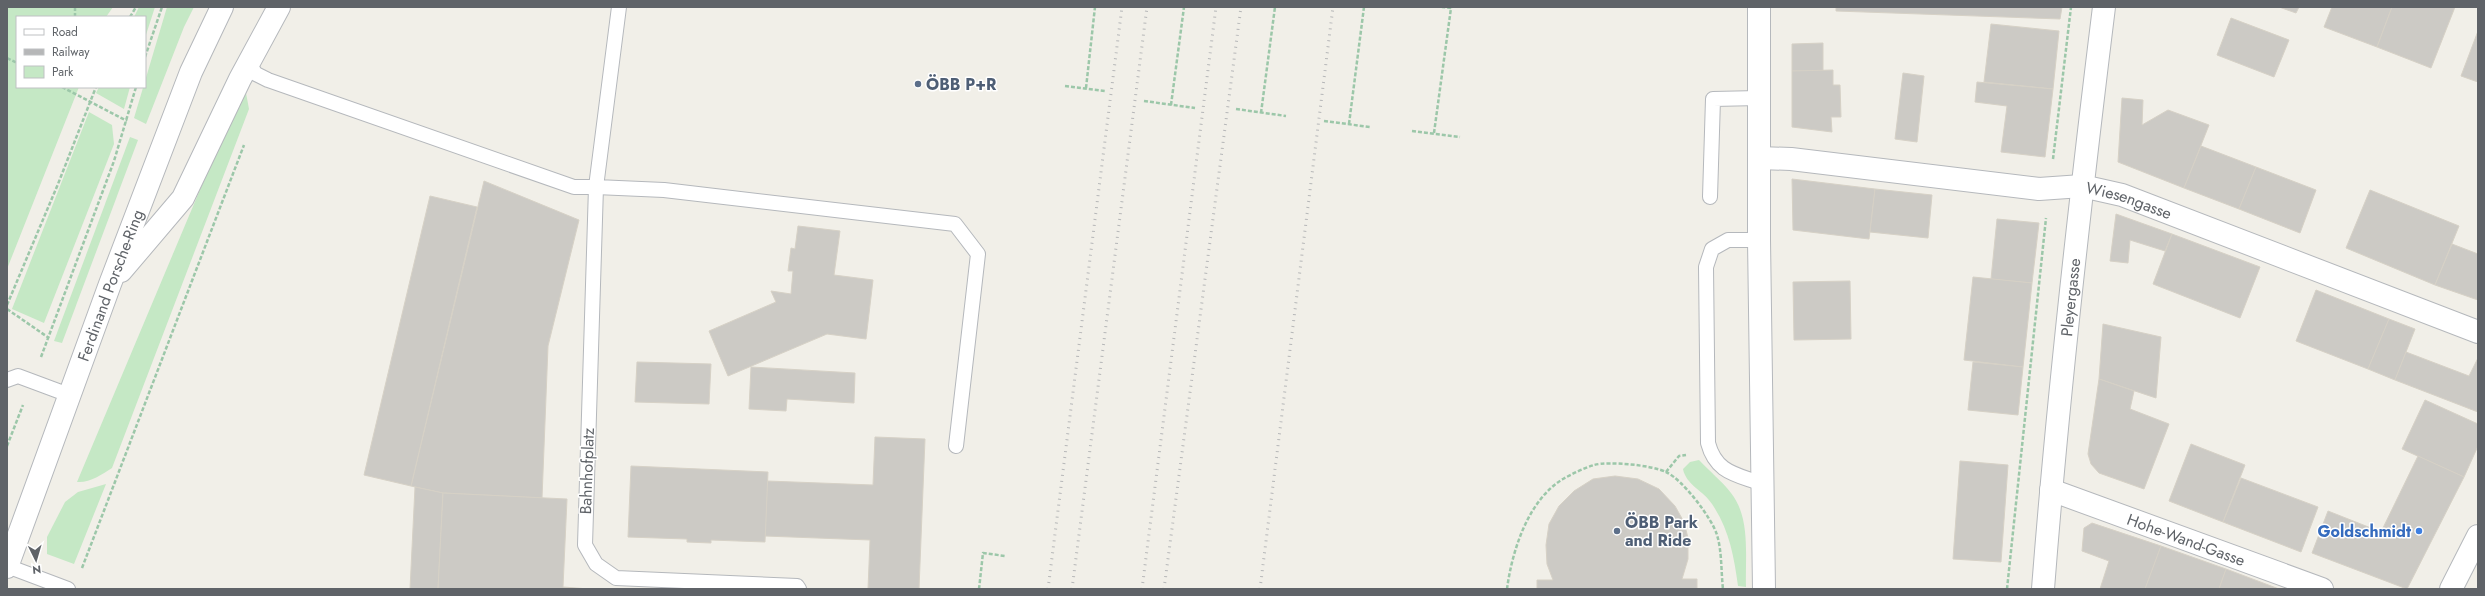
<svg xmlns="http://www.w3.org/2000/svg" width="2485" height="596" viewBox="0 0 2485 596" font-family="Jost,sans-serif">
  <rect width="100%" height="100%" fill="#f1efe8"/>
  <g fill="#c5e8c5">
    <path d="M7,7h106l-7,10h-89v70h62l-72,182z"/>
    <path d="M139,7h16l-10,31v-21h-11z"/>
    <path d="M167,7h27l-10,20 -38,97 -12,-6z"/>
    <path d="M99,87h31l-6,22 -28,-16z"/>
    <path d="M246,93l3,16 -137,359c-11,7 -22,15 -35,14l138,-328z"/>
    <path d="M89,112l23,13 2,19 -70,179 -32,-14z"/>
    <path d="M130,137l8,3 -76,203 -8,-2z"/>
    <path d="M1699,460c10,11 23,21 32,33 20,25 14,64 15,94l-8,-1c-4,-30 -9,-57 -26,-82 -8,-13 -26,-19 -29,-35l7,-7z"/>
    <path d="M106,484l-32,80 -27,-10v-17l18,-35 13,-10z"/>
  </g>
  <g fill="#cccac5" stroke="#d6d1c6">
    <path d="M1836,7h226l-2,12 -224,-8z"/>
    <path d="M2279,7h20l-3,6z"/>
    <path d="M2332,7h60l-15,40 -53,-20z"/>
    <path d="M2392,7h63l-24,61 -54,-21z"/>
    <path d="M2231,18l58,22 -15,37 -57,-22z"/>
    <path d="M1991,24l68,7 -6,58 -69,-7z"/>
    <path d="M2478,31v51l-17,-6z"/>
    <path d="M1823,43v28h-31v-27z"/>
    <path d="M1833,70v15h7l1,32h-10l1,15 -40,-5v-56z"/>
    <path d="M1903,73l21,3 -7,66 -22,-3z"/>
    <path d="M1977,82l76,7 -8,68 -44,-5 6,-46 -32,-4z"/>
    <path d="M2122,98l21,2 -1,25 26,-15 41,15 -25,63 -66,-26z"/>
    <path d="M2201,146l55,21 -17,42 -55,-21z"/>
    <path d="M2256,167l60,23 -16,43 -61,-24z"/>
    <path d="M1792,179l83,10 -6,50 -76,-9z"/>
    <path d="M484,181l95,39 -31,126 -6,152 -99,-5 -32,-7z"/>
    <path d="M1875,189l57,6 -4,43 -58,-6z"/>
    <path d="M2370,190l89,36 -24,59 -89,-37z"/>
    <path d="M430,196l47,11 -66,279 -47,-11z"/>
    <path d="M2116,214l56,20 -7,17 -35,-11 -2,23 -18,-2z"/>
    <path d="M1997,219l42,4 -7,60 -41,-4z"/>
    <path d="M798,226l42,5 -6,44 39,5 -7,59 -39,-5 -99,42 -19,-45 67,-29 -5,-11 20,3 2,-23h-5l3,-23 4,1z"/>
    <path d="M2172,234l88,33 -20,51 -87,-34z"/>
    <path d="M2452,244l26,10v46l-43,-15z"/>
    <path d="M1973,277l59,6 -9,84 -59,-7z"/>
    <path d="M1850,281l1,58 -57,1 -1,-58z"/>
    <path d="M2316,290l73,29 -21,50 -72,-28z"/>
    <path d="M2389,319l26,10 -20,51 -27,-11z"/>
    <path d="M2103,324l58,13 -5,61 -57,-19z"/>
    <path d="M2406,352l63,24 9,-18v54l-83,-32z"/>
    <path d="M637,362l74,2 -2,40 -74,-2z"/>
    <path d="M1973,362l50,5 -5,48 -50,-5z"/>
    <path d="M751,367l104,6 -1,30 -67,-4 -1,12 -37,-2z"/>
    <path d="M2099,379l35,12 -4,18 39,15 -25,65 -45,-16 -8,-9 -3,-10z"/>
    <path d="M2425,400l53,24v22l-14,31 -62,-28z"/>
    <path d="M875,437l50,2 -6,150h-51l2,-49 -105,-4 2,-55 106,4z"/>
    <path d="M2191,444l54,21 -22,57 -54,-21z"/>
    <path d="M2418,456l46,21 -57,112 -95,-36 16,-42 53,21z"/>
    <path d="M1960,461l48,4 -7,97 -48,-3z"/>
    <path d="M631,466l137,6 -3,70 -54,-2v3l-24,-1v-3l-59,-2z"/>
    <path d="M1615,476l23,3 21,10 16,17 9,16 4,16v21l-6,20h15v10h-160v-9h16l-6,-16 -1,-19 3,-21 10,-18 15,-15 19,-12z"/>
    <path d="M2241,478l77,29 -17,45 -78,-30z"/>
    <path d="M415,487l28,6 -5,96h-28z"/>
    <path d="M443,493l124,6 -4,88 26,2h-151z"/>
    <path d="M2092,523l69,23 -16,43h-45l9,-28 -27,-10 2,-23z"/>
    <path d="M2161,546l65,23 -7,20h-74z"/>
    <path d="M2226,569l53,20h-60z"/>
  </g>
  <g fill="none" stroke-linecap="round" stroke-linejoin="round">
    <g stroke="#b5b8bc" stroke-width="16">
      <g id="service">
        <path d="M619,7l-23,180 68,3 291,34 23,30 -22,192"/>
        <path d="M248,63l8,11 12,6 306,107h22l-11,358 11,19 20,14 181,8 2,3"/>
        <path d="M1710,197l3,-98 46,-1"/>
        <path d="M1759,240h-31l-16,9 -6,18 2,176c8,30 28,31 54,41"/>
        <path d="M7,380l11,-4 51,19"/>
        <path d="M7,566l61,23"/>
      </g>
    </g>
    <g stroke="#b5b8bc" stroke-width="24">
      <g id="minor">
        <path d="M1759,7v233l5,349"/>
        <path id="s1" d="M1759,158l32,1 248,30 43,-3 40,9 356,137"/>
        <path id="s2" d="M2051,490l271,99"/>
        <path id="s3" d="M2043,589c15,-195 37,-388 61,-582"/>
        <path d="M2451,589l27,-53"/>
      </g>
    </g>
    <g stroke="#b5b8bc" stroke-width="24">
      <g id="tertiary">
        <path d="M121,271l62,-73 57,-119 39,-72"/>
        <path id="s4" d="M7,567l103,-283 81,-212 31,-65"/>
      </g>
    </g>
    <g stroke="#9cc7a9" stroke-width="2.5" stroke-dasharray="4 2" stroke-linecap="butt">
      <path d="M75,7v10"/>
      <path d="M130,17l6,-10"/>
      <path d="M145,57l17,-50"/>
      <path d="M7,58l10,5"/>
      <path d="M1065,86l40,5"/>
      <path d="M62,87l65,34"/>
      <path d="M1086,88l9,-81"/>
      <path d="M1144,101l51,7"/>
      <path d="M1171,105l13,-98"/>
      <path d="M1236,109l50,7"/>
      <path d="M1261,113l14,-106"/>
      <path d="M1324,121l46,6"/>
      <path d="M1349,124l15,-117"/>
      <path d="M1412,131l48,6"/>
      <path d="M1434,133l17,-125 -9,-1"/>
      <path d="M2053,159l18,-152"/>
      <path d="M7,305l51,-121 38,-97"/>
      <path d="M7,309l42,29"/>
      <path d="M41,357l73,-196 22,-74"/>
      <path d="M7,446l16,-41"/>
      <path d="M1666,472l13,-16 7,-1"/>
      <path d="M82,568l162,-423"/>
      <path d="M979,589l4,-36 22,3"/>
      <path d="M1507,589c5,-38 21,-89 56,-110 9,-5 21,-11 31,-14 14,-4 58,0 72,7 16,7 46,46 51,63 5,16 4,37 6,54"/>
      <path d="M2007,589l39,-371"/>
    </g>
    <use href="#service" stroke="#fff" stroke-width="14"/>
    <use href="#minor" stroke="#fff" stroke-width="22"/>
    <use href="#tertiary" stroke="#fff" stroke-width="22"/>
    <g stroke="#b6b7b8" stroke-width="3" stroke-dasharray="1 5" stroke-linecap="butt">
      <path d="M1048,589l74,-582"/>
      <path d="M1072,589l75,-582"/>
      <path d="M1142,589l74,-582"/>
      <path d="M1164,589l77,-582"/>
      <path d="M1260,589l73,-582"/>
    </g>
  </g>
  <g fill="#5c6f8a" stroke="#fff" stroke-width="1.5">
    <circle cx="918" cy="84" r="4"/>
    <circle cx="1617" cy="531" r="4"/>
  </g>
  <circle fill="#3f7fe0" stroke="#fff" stroke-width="1.5" cx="2419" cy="531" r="4"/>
  <g text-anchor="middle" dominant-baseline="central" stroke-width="3" stroke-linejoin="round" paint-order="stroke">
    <g font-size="16" font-weight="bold" fill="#4e5e75" stroke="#fff" text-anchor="start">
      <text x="926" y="84">ÖBB P+R</text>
      <text x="1625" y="522">ÖBB Park<tspan x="1625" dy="18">and Ride</tspan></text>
    </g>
    <g font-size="16" fill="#5f6368" stroke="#fff">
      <text stroke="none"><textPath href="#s1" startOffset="374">Wiesengasse</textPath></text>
      <text stroke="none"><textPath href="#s4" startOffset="300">Ferdinand Porsche-Ring</textPath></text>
      <text stroke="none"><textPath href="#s3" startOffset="293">Pleyergasse</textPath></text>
      <text transform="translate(587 471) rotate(-88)">Bahnhofplatz</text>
      <text stroke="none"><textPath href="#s2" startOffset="144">Hohe-Wand-Gasse</textPath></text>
    </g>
    <g font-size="16" font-weight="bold" fill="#366cbe" stroke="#fff" text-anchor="end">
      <text x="2411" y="531">Goldschmidt</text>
    </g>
  </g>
  <rect width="2485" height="596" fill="none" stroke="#5f6368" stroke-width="16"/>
  <rect x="16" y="16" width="130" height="72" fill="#ffffff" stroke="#bfc1c3"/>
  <rect x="24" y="29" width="20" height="6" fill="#ffffff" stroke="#bfc1c3"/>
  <text x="52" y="36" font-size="12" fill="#5f6368">Road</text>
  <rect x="24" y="49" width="20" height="6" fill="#b6b7b8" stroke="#bfc1c3"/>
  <text x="52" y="56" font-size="12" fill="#5f6368">Railway</text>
  <rect x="24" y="66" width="20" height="12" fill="#c5e8c5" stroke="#bfc1c3"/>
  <text x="52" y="76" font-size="12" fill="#5f6368">Park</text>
  <g transform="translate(36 560) rotate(175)" stroke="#ffffff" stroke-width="3" paint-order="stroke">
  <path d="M0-3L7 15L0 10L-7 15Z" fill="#5f6368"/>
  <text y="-6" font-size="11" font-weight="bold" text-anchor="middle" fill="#5f6368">N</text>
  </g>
</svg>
